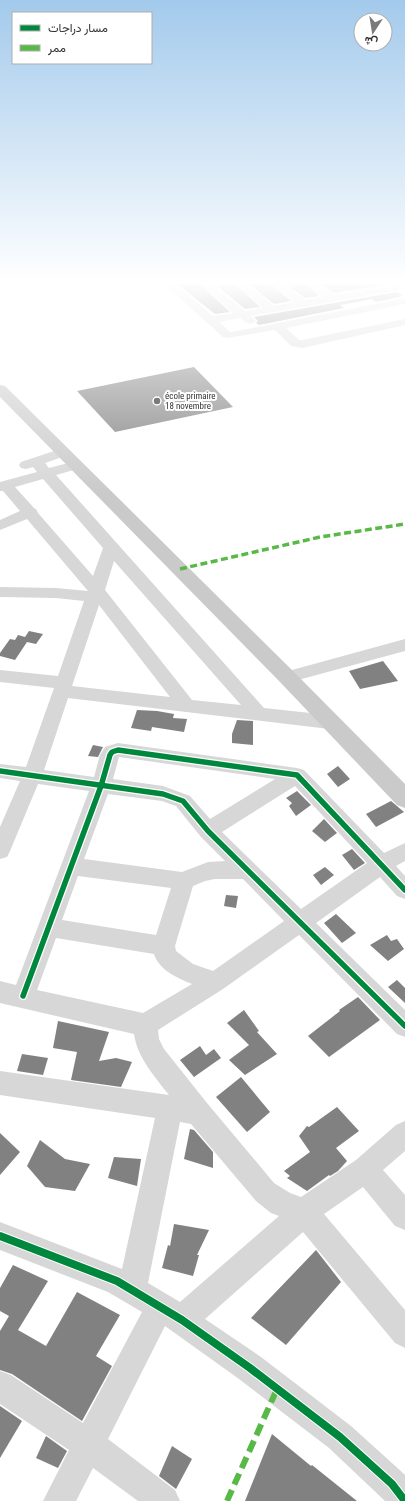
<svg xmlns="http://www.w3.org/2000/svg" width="405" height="1501" viewBox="0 0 405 1501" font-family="'Roboto Condensed',Vazirmatn,sans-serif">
  <rect width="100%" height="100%" fill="#fff"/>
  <g fill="#818181">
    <path d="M177,284h23l30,28 -15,2z"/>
    <path d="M227,284h8l25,23 -15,2 -28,-23z"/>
    <path d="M249,284h22l20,17 -17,3z"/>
    <path d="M285,284h22l12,12 -14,2z"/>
    <path d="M321,284h64l2,1 -54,8z"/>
    <path d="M397,292l6,4 -27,6 -4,-3 -32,6 4,3 -85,17 -3,-2 2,-2 -4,-4z"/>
    <path d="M194,367l39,40 -118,25 -38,-41z"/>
    <path d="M29,631l14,3 -7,10 -9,-2 -12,18 -15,-4v-3l10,-14 5,1 3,-5 7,2z"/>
    <path d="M383,661l15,20 -38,8 -11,-18z"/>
    <path d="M137,710l20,1 17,3 -1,4 14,1 -3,13 -32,-5 -1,4 -20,-3z"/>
    <path d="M237,720l16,1v24l-21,-2v-9z"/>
    <path d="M93,745l10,2 -5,10 -10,-1z"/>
    <path d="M338,766l12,13 -12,8 -11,-13z"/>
    <path d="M297,791l14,14 -15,11 -7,-10 3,-3 -6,-5z"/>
    <path d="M391,801l13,11 -28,15 -10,-13z"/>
    <path d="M324,819l13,14 -12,9 -13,-11z"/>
    <path d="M352,849l13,14 -11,7 -12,-15z"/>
    <path d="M325,867l9,8 -13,10 -8,-10z"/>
    <path d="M226,895l12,1 -2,12 -12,-2z"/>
    <path d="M336,914l20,19 -14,10 -18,-20z"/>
    <path d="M387,935l4,6 6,-2 7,10 -16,12 -18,-16z"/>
    <path d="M397,980l8,8v15l-17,-16z"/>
    <path d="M358,997l22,23 -51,37 -21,-21 32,-25 -1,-1z"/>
    <path d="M244,1010l15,21 -2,1 20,22 -32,21 -16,-15 20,-15 -22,-22z"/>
    <path d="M58,1021l51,11 -10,29 17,-3 16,4 -11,25 -50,-7 6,-28 -24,-4z"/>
    <path d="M200,1046l6,9 8,-6 7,9 -27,19 -14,-17z"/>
    <path d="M22,1054l26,4 -5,17 -26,-4z"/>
    <path d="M241,1077l29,35 -23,20 -31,-35z"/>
    <path d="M337,1107l22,24 -23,17 11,13 -9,10 -8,5 -1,-1 -22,16 -20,-13 3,-2 -6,-5 26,-19 -11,-16 8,-10 2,1z"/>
    <path d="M190,1129l4,1 19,22v16l-29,-9z"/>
    <path d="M0,1133l20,19 -20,23z"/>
    <path d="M40,1140l25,19 25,5 -15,27 -30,-4 -18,-21z"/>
    <path d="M114,1157l27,2 -4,27 -29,-8z"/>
    <path d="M174,1224l35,6 -12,25h2l-6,21 -31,-8 6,-23 2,1z"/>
    <path d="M316,1250l25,32 -55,63 -35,-27z"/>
    <path d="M13,1265l35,16 -30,49 28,16 31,-54 43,23 -24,41 16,10 -30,55 -70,-47 -12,-4v-39l9,-15 -9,-5v-23z"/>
    <path d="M0,1406l22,15 -22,37z"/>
    <path d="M272,1434l39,32 1,-1 45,36h-112z"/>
    <path d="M46,1436l21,15 -9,17 -22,-10z"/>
    <path d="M172,1446l20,13 -16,30 -17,-13z"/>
  </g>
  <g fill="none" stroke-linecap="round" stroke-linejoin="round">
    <g fill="#d7d7d7" fill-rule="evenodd">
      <path d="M164,284h11l38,32 20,-3 -32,-29h11l33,27 18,-3 -27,-24h11l27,22 20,-4 -22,-18h11l22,16 17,-3 -14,-13h11l14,11 72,-11v5l-154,27 5,5 -2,2c-6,2 -9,-1 -14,-5l-21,4 11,10h2l173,-34v6l-119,24 13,12h3l103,-21v6l-103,23 -11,-2 -16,-16 -48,8 -4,-1z"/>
      <path d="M63,448l5,1 2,3 -2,3 -23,8 4,5 27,-7 5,1 2,3 -2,3 -25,7 208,233 65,7 7,2 2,5 -2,5 -7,2 -261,-31 -24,72 50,7 6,-22 5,-8 13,-4 179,25 7,2 80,83 21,-10v18l-9,5 9,10v23l-8,-3 -17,-19 -64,46 89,87v27l-8,-3 -98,-99 -76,54 -65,41 1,9 5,10 43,54 67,80 16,10 11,4 55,-37 40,-35 9,-4v30l-22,19 22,25v35l-10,-4 -32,-39 -39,27 81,96v38l-10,-5 -92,-111 -98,87 56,38 90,69 52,47 2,2v26h-20l-56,-53 -90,-69 -74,-53 -57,113 67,51 5,11h-42l-45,-33 -17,33h-33l26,-51 -69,-46v-33l11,4 72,48 59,-111 -34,-20 -108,-42v-28l122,47 33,-151 -155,-23v-24l169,24c-14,-18 -32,-38 -35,-61l-134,-31v-22l16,4 73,-194 -51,-7 -28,67 -3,6 -7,2v-32l20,-46 -20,-3v-14l26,3 28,-79 -54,-6v-12l58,6 26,-75 -28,-3 -56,-1v-10l56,1 32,3 -61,-72 -27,11v-10l20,-9 -17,-20h-3v-9l37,-10 -4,-5 -7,2 -5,-1 -2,-3 2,-3zM43,479l60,69 -10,28 -55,-63 -2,-4 -2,-1 -19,-21zM114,561l127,144 -49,-5 -87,-110zM99,605l71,92 -98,-11zM119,757l156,22 -65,40 -20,-23 -27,-10 -50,-7zM295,786l72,77 -66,46 -79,-77zM108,794l54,7 14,5 25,31 24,24 -17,1 -26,10 -98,-13zM78,876l93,12 -15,47 -94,-15zM215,879h28l41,42 -71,50 -20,-7 -17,-13 -1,-5 18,-60 12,-5zM56,938l98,16c5,16 23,24 38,30l-49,29 -106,-23zM180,1122l11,2 65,77 15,12 8,3 -99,86 -32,-19z"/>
      <path d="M405,639v12l-118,32 -6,-2 -3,-4 3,-4z"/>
    </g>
    <path fill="#cacaca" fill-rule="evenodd" d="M0,385l5,1 289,286 111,112v24l-8,-3 -117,-123 -280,-285z"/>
    <path stroke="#58b947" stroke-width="3.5" stroke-dasharray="7 3.5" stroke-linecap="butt" d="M180,569l140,-32 85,-13"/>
    <path stroke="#58b947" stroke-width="6" stroke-dasharray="12 6" stroke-linecap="butt" d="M227,1501l50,-112"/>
    <g stroke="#fff" stroke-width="8">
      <g id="cycleway-far1">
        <path d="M0,771l163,23 20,7 25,30 197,195"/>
        <path d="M23,996l78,-210 9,-31 2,-3 6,-2 179,25 108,115"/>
      </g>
    </g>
    <g stroke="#fff" stroke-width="10">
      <path id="cycleway" d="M0,1236l117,45 65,39 68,48 90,69 52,47 13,17"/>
    </g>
    <use href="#cycleway-far1" stroke="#00873e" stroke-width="5.5"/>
    <use href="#cycleway" stroke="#00873e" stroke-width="8"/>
  </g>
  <linearGradient id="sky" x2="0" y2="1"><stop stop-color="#a3caec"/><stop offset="0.57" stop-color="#fff"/><stop offset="1" stop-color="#fff" stop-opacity="0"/></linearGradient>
  <rect width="405" height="494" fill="url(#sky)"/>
  <circle fill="#7a7a7a" stroke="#fff" stroke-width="1.5" cx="157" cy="401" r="4"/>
  <g text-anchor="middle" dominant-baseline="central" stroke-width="4" stroke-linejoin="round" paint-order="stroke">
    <g font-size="9" fill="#333" stroke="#fff" text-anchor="start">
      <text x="165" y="396">école primaire<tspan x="165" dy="10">18 novembre</tspan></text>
    </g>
  </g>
  <rect x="12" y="12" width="140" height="52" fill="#ffffff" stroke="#adadad"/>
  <rect x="20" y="25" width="20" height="6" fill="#00873e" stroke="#adadad"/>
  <text x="48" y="32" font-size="12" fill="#333333">مسار دراجات</text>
  <rect x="20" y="45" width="20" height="6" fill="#58b947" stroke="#adadad"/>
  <text x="48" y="52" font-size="12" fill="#333333">ممر</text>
  <g transform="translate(373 32) rotate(192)"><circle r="19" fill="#ffffff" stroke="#adadad"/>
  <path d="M0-3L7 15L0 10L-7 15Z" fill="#7a7a7a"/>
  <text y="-6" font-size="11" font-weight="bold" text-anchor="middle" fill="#333333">ش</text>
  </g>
</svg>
